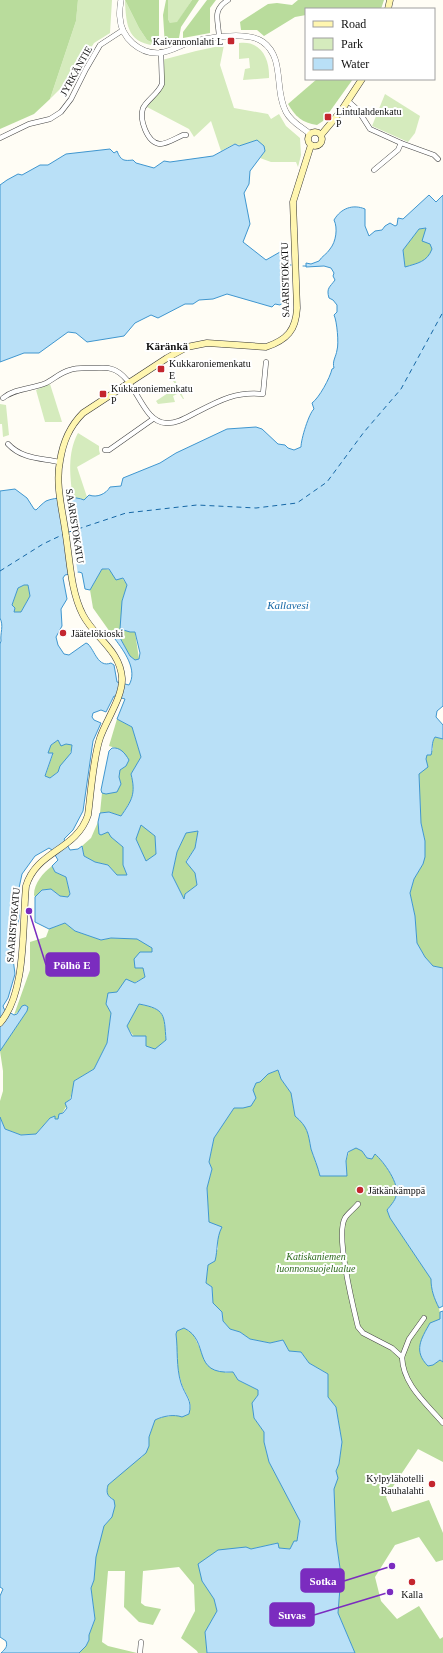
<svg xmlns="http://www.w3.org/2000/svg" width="443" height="1653" viewBox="0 0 443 1653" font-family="Georgia,serif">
  <rect width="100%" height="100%" fill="#fffdf5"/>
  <g fill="#d5ebbd">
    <path d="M78,0h34l-2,33 -16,10 -19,31 -25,25 26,-78z"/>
    <path d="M125,0l14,28 8,12 12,6c-31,-2 -33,-19 -34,-46z"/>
    <path d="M168,0h24l-15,23h-7l-2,-4z"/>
    <path d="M239,43c22,-3 31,16 30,35l-26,2 2,-11 5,-1 -1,-10 -10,1z"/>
    <path d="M224,45l-4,20 14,43 34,6 3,5 8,-5 7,12 14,12 1,17 -3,12 -2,-5h-25l-11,-4 5,-7 -1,-5c-7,-1 -25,0 -30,-2l-13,7 -10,-30 -17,16 -5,-8 -42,-22 15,-18v-29l34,-9z"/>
    <path d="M385,94l35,22 -5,17 -7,9 -36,-16z"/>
    <path d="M175,380l9,19h-1l-4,-6 -6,3 2,6 -17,2 -2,-3 21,-14 -4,-6z"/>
    <path d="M50,384l12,38h-17l-9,-32z"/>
    <path d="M0,404l6,1 3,30 -6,2 -1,-13h-2z"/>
    <path d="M78,433l21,13v4l1,4 -23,13 10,30 -3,3 -11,-1c-3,-22 -6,-46 5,-66z"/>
  </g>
  <g fill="#b9dc9c">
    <path d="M0,0h78l-2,21 -26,78 -16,15 -34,15z"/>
    <path d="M125,0h34v46l-12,-6 -8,-12z"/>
    <path d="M166,0h2v19l2,4 7,-1 15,-22h7l-18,27 -2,11 -14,8 -2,-31z"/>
    <path d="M207,0h9l-6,8v25l-27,5v-6z"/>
    <path d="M298,0h86l-3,9h-75v6l-11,2 -31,19 -7,-6h-16l-1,-8 28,-18 9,-1 15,2z"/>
    <path d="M317,79h36l-30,42 -6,4c-15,-2 -22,-9 -29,-21z"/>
    <path d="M427,228c1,7 3,13 5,19 2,13 -18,17 -27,20l-2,-17 16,-21z"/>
    <path d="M102,569c11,0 20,7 25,16l-5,16 13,31 4,27 -4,1 -5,-4 -11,-20 -4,3 -22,-31 -3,-18z"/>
    <path d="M24,585h4l2,11 -9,16h-7l-2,-7 6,-17z"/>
    <path d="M117,719l15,8 9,30 -10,17c5,20 1,26 -10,42l-12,-4 -9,1 2,-20h8l11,-9 -2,-7 1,-7 6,-4 -10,-18 -7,-2z"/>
    <path d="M435,737l8,2v229l-10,-2 -8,-9 -8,-14 -2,-27 -5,-23 4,-14 9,-15 2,-23 -4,-18 -2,-49 8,-19 6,-5v-9z"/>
    <path d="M58,740l14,5c-1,13 -11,26 -22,33l-5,-1 8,-23 -5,-1 3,-8z"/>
    <path d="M98,822v6l3,7 7,-4 3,6 12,10v18l4,10h-10l-9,-10 -13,-3 -11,-6 -2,-10 9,-8z"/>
    <path d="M141,824l14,12 1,18 -10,8 -10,-23z"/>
    <path d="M198,831l-3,17 -9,13 9,12 2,12 -12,9 -1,5 -12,-24 5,-23 9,-19z"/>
    <path d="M52,866l3,6 11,5 4,18 -2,2 -8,-1 -9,-7 -9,1 -7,7 -1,-2c0,-12 9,-22 18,-29z"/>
    <path d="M65,923l10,8 26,9 10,-2 26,1 15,8v5l-9,16 2,9 -28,15 -11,12 5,9 -4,30 -13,26 -20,12c-3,21 -6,22 -16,39l-3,-1v-2l-5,1 -14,16 -15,1 -16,-6 -5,-12v-16l3,-10v-20l-3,-20 27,-40 -7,-1 -6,5 16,-45v-28l16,-5 3,-8z"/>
    <path d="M139,1004c27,5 25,11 27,36l-11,10c-13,-5 -22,-12 -28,-24z"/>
    <path d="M278,1070l3,9 10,14 4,23c13,10 13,17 16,33 3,9 7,18 9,27h27l-1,-15 3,-9 7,-5 6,4 5,7 8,-4c9,8 25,30 21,42 -1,5 -6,10 -9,14l3,8 41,61c0,17 9,24 10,40l-8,46 7,-5 3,2v100l-25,-13 -32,48 6,15 37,-12 14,33v27l-7,2 -17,-25 -24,8 -20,32 6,24 16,18 22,-13 21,33 3,-2v16h-88l-17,-40 3,-38 -5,-35 -2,-52 4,-10 -2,-7 3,-7 3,-22 -6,-35 -8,-10v-23l-19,-11 -8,-11 -12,-1 -6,-11 -13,3 -20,-4 -10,-7 -10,-3 -7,-8 -1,-9 -9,-9 -1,-16 -6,-4 2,-18 10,-16v-14l3,-7 -12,-5 -2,-35 5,-19 -3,-7 5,-24 20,-30h9l13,-25 4,-1 8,-8z"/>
    <path d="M184,1328l9,6 8,17 25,22 7,-1 5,8 20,10v5l-6,8 2,15 10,14v10l5,20 31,59 -3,20 -3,1 -4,7 -12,-1v-5l-27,6 -49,32 12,18 3,12 -12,21 2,21h-9l-1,-2 -16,-13 14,-27 -1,-26 -15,-18 -36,4 -2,32 4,3 16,3 -8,16 -14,-3 -15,-15 1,-36h-17l-6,71 6,4 29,7h-58l7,-7 3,-6v-5l6,-16 -4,-31 3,-8 1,-23 9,-31 8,-9 2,-17 -6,-4 -1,-4 1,-7 27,-24 7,-4 7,-11v-9l6,-17 8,-3 26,-3c5,-16 -5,-19 -8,-33 -5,-15 -3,-31 -5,-47l1,-3z"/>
  </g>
  <g fill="#b9e0f7" stroke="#3f96cf" fill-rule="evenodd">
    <path d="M257,140l7,6 1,5 -15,20 -1,13 -5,9 6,31 -7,18 23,18 21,-12 1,17 -3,36 -5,4 -5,-1 -3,3 -45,-13 -14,5 -14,1 -6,4h-8l-27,14 -7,-3 -16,8 -11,13 -37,6 -11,-9 -8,-1 -29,21h-15l-24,9v-177l7,-5 11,-6 4,1 18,-10h8l18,-11 44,-5 4,4 3,-2c4,10 7,10 16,9l3,3 18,5 10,-7 6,1 43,-6 22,-12 4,2z"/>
    <path d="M429,195l7,7 7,-7v511l-6,5 -1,6 7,8v14l-8,-2c-4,6 -2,12 -4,18h-4l-1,4 2,8 -9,7 2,49 4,18v16l-2,7 -9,15 -4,14 5,23 2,27 8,14 8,9 10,2v338l-4,2c-5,-10 -8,-18 -8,-29l-41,-61 -3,-8c3,-4 8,-9 9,-14 4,-12 -12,-34 -21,-42l-3,5 -5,-1 -5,-7 -6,-3 -8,4 -2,9 1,15h-27c-2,-9 -6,-18 -9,-27 -3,-16 -3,-22 -16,-33l-4,-23 -10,-14 -3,-9 -10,4 -8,8 -4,1 -3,7 3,8 -5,8 -8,2h-9l-20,30 -5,24 3,7 -5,19 2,34 13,5c-6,11 -4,23 -7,34l-7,4 -2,18 6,4 1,16 9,9 1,9 7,8 10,3 10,7 20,4 13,-3 6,11 12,1 8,11 19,11v23l8,10 6,35 -3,22 -3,7 2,7 -4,11 2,51 5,35 -3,38 17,40h-148l-2,-21 12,-21 -3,-12 -12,-18 -4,-17 20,-14 28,-3 5,2 27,-6 1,5 11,1 4,-8h3l3,-20 -31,-59 -5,-20v-10l-10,-14 -2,-15 6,-8v-5l-20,-10 -5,-8c-43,3 -22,-31 -49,-44l-7,3 -1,3c2,16 0,33 5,49 4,13 12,17 8,31l-7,3c-8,-3 -19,-1 -27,3l-6,17v9l-3,7 -38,32c-2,8 -1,11 6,15l1,6 -3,11 -8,9 -8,31 -2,23 -3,8 4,31 -6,16v5l-3,6 -7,7h-78c4,-4 7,-6 5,-12l-6,-4v-41l3,-7 -3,-2v-470l5,12 16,6 15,-1 14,-16 5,-2v3h3l1,-5 4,-1 4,-5 -2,-5 6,-4 3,-18 20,-12 13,-26 4,-30 -5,-9 2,-11 9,-1 9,-13 9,4 10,-6 -2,-9h-8l-1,-9 6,-7h12v-4l-15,-9 -26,-1 -10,2 -26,-9 -10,-8 -16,6 -14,-7v-25l7,-7 9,-1 9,7 8,1 2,-3 -4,-17 -11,-5 -3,-6 6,-6 -6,-10 -3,-2 -14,8 -13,18 -3,14v30l-7,33 3,23 -7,24 -5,8 1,3 10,6 3,-1 5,-8 3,-1 3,2 -1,4 -27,40v-407l1,-3c-1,-8 3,-15 -1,-23v-127l15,-2 12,9 7,11 2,1c3,-3 7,-7 10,-9 9,-4 30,-5 38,-1l5,-5c8,3 17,-1 21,-8l11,-1 2,-8 37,-15 16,-10 51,-24 29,-2 6,2 16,15 7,1 3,3 6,2 7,-3c0,-8 8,-34 13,-38l-2,-6c7,-5 18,-25 20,-34l2,-1c-2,-7 2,-11 3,-18 2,-6 0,-29 -3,-35l3,-3v-7l-4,-5 -4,-2c-3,-10 1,-11 6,-18l-2,-4 1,-3 -3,-5 -7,-2 -18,1v-4l5,1 8,-3c3,-5 8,-7 11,-12 6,-7 8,-21 4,-29 7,-12 19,-16 31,-11v17l4,10 6,-5 7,-1 3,-4 5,-3 5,3 2,-1 1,-7 5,1zM426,228l-4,13 8,3 2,5c-5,13 -14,14 -27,18l-2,-17 16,-21zM102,569h7l7,11 7,-2 4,7 -5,16 -2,28 10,3h5l5,21 -1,6 -4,1 -5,-4 -11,-20 -4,3c9,12 23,31 14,46l-12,-3 -3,-17 -3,-2c-13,5 -16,-12 -23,-19l-2,-1 -17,12 -5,-1 -6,-9 -2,-8 6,-11 -1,-17 6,-10 -4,-21 2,-3 14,-3 3,1 3,16 5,1zM24,585h4l2,11 -9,16h-7l1,-4 -3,-3 6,-17zM114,696l11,3 -8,20 15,8 9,30 -10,17c5,20 1,26 -10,42l-12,-4 -9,1 -2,9 1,12 2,1 7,-3 3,5 12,10v18l4,10h-10l-9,-10 -13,-3 -11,-6 -2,-10 -4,3 -8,1 -6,-11 9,-9 10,-19 10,-70 8,-18 -7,-3 -2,-3 1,-4 8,-3 5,2zM58,740l3,6 5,-2 6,1 -1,8 -11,13 -2,6 -8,6 -5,-2 8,-23h-5l3,-8zM141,825l14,11 1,18 -10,7 -10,-22zM198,831l-3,17 -9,14 9,11 2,12 -12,9 -1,5 -12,-24 5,-23 9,-19zM139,1004c27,5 25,11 27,36l-11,9 -9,-3v-10h-14l-5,-10z"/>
    <path d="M112,748c8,-1 13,5 17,12l-3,6 -6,4 -1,7 2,7 -4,8 -11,2 -4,-1 -1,-3 8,-39z"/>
    <path d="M443,1311v51l-3,-2 -7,5 -5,1c-15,-15 -7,-27 2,-43l10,-4v-7z"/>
  </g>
  <path fill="#fffdf5" d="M65,495l13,79 -9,2 -12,-79z"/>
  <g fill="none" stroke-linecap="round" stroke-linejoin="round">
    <g stroke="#3f96cf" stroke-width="1">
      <path d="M288,265h3"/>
      <path d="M303,266h3"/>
    </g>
    <g stroke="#1768a6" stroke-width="1" stroke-dasharray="5 4" stroke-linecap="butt">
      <path d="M69,532l57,-19 71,-8 59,3 41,-5 30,-21 37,-50 37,-43 42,-77"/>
      <path d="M0,571l43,-27 21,-10"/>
    </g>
    <g stroke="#444" stroke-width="5.5">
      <g id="minor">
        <path d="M219,38c0,-18 -8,-27 9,-38"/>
        <path d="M161,52l1,32c-4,10 -14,15 -19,24 -4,11 4,35 17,36 7,0 16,-6 23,-9h3"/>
        <path d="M348,101l10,9 12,19 31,14 33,12 4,4"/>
        <path d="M0,138l29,-14 21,-5 11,-7 10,-13 15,-30 14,-24 23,-15"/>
        <path d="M374,170l24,-20 3,-7"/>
        <path d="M3,398c12,-10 30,-9 43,-15 8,-4 15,-11 24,-13 7,-3 16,-2 24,-2 6,0 12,-1 18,1 25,8 29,53 54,54 11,1 21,-6 31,-11 23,-12 40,-21 66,-18l3,-32"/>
        <path d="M8,444c14,15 32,14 51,18"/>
        <path d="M105,450h4l44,-31"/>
        <path d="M358,1204c-4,5 -10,9 -13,14 -10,17 8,88 13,109l5,6 29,15 10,9c1,28 24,46 41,66"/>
        <path d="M402,1357l7,-18 15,-21"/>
        <path d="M140,1653l1,-11"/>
      </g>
    </g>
    <g stroke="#444" stroke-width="6">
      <path id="tertiary" d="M121,0c-1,6 -2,12 -1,18 1,20 20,36 39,35 10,-1 18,-6 26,-9 18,-6 62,-14 78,-2 22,16 11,48 23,70 6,11 16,15 24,22"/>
    </g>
    <g stroke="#333" stroke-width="7">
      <g id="secondary">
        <path d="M388,9l2,-9"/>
        <circle cx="315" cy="139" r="7"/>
        <path d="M321,135l20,-24 21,-32"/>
        <path d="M0,1023c27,-31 22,-97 26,-137 11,-36 50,-35 62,-71 3,-23 5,-56 12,-77 6,-18 23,-41 22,-60 -2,-28 -27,-40 -39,-63 -12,-23 -13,-53 -17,-79 -3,-24 -11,-51 -6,-75 3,-19 9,-34 23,-48l84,-55 20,-11 20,-4 59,4c21,-7 30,-17 31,-39l-4,-106 18,-57"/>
      </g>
    </g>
    <use href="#minor" stroke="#fff" stroke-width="4.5"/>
    <use href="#tertiary" stroke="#fff" stroke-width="5.5"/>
    <use href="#secondary" stroke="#fff6b0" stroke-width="6"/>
  </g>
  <g fill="#c4262e" stroke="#fff" stroke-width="1.5">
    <rect x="227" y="37" width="8" height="8" rx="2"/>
    <rect x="324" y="113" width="8" height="8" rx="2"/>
    <rect x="157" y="365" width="8" height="8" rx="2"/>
    <rect x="99" y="390" width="8" height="8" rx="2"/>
    <circle cx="63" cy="633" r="4"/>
    <circle cx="360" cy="1190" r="4"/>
    <circle cx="432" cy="1484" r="4"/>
    <circle cx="412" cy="1582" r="4"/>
  </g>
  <g text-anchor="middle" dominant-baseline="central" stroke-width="4" stroke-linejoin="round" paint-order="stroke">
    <g font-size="10" fill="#111" stroke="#fff" text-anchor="start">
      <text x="223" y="41" text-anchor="end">Kaivannonlahti L</text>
      <text x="336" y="111">Lintulahdenkatu<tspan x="336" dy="12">P</tspan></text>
      <text x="169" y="363">Kukkaroniemenkatu<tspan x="169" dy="12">E</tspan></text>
      <text x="111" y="388">Kukkaroniemenkatu<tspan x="111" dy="12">P</tspan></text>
      <text x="71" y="633">Jäätelökioski</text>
      <text x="368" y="1190">Jätkänkämppä</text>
      <text x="424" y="1478" text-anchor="end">Kylpylähotelli<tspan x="424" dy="12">Rauhalahti</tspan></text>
      <text x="412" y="1594" text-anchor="middle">Kalla</text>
    </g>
    <g font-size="10" fill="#111" stroke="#fff">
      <text transform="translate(76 71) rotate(-61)">JYRKÄNTIE</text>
      <text transform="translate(285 280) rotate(-91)">SAARISTOKATU</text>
      <text transform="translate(75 526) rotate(81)">SAARISTOKATU</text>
      <text transform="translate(13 925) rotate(-85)">SAARISTOKATU</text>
    </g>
    <g font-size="10" font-style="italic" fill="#2f6b1f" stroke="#fff">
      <text x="316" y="1256">Katiskaniemen<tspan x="316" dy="12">luonnonsuojelualue</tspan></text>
    </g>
    <g font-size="11" font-weight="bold" fill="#111" stroke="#fff">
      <text x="167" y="346">Käränkä</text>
    </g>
    <g font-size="11" font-style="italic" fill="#1768a6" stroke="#fff">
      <text x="288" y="605">Kallavesi</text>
    </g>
  </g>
  <path fill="none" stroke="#7b2cbf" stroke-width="1.5" d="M29 911L46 965M392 1566L344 1581M390 1592L314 1615"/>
  <g fill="#7b2cbf" stroke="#fff" stroke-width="1.5">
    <circle cx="29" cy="911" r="4"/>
    <circle cx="392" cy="1566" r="4"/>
    <circle cx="390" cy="1592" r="4"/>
  </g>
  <g fill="#7b2cbf" stroke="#7b2cbf" stroke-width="1.5">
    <rect x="46" y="953" width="53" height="23" rx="4"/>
    <rect x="301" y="1569" width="43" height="23" rx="4"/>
    <rect x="270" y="1603" width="44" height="23" rx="4"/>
  </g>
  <g font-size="11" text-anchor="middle" font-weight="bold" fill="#fff">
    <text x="72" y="969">Pölhö E</text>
    <text x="323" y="1585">Sotka</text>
    <text x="292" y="1619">Suvas</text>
  </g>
  <rect x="305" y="8" width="130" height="72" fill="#ffffff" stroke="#a0a0a0"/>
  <rect x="313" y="21" width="20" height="6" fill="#fff6b0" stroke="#a0a0a0"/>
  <text x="341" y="28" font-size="12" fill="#111111">Road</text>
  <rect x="313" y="38" width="20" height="12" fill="#d5ebbd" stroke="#a0a0a0"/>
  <text x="341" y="48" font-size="12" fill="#111111">Park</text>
  <rect x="313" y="58" width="20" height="12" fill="#b9e0f7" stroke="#a0a0a0"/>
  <text x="341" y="68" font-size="12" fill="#111111">Water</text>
</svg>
